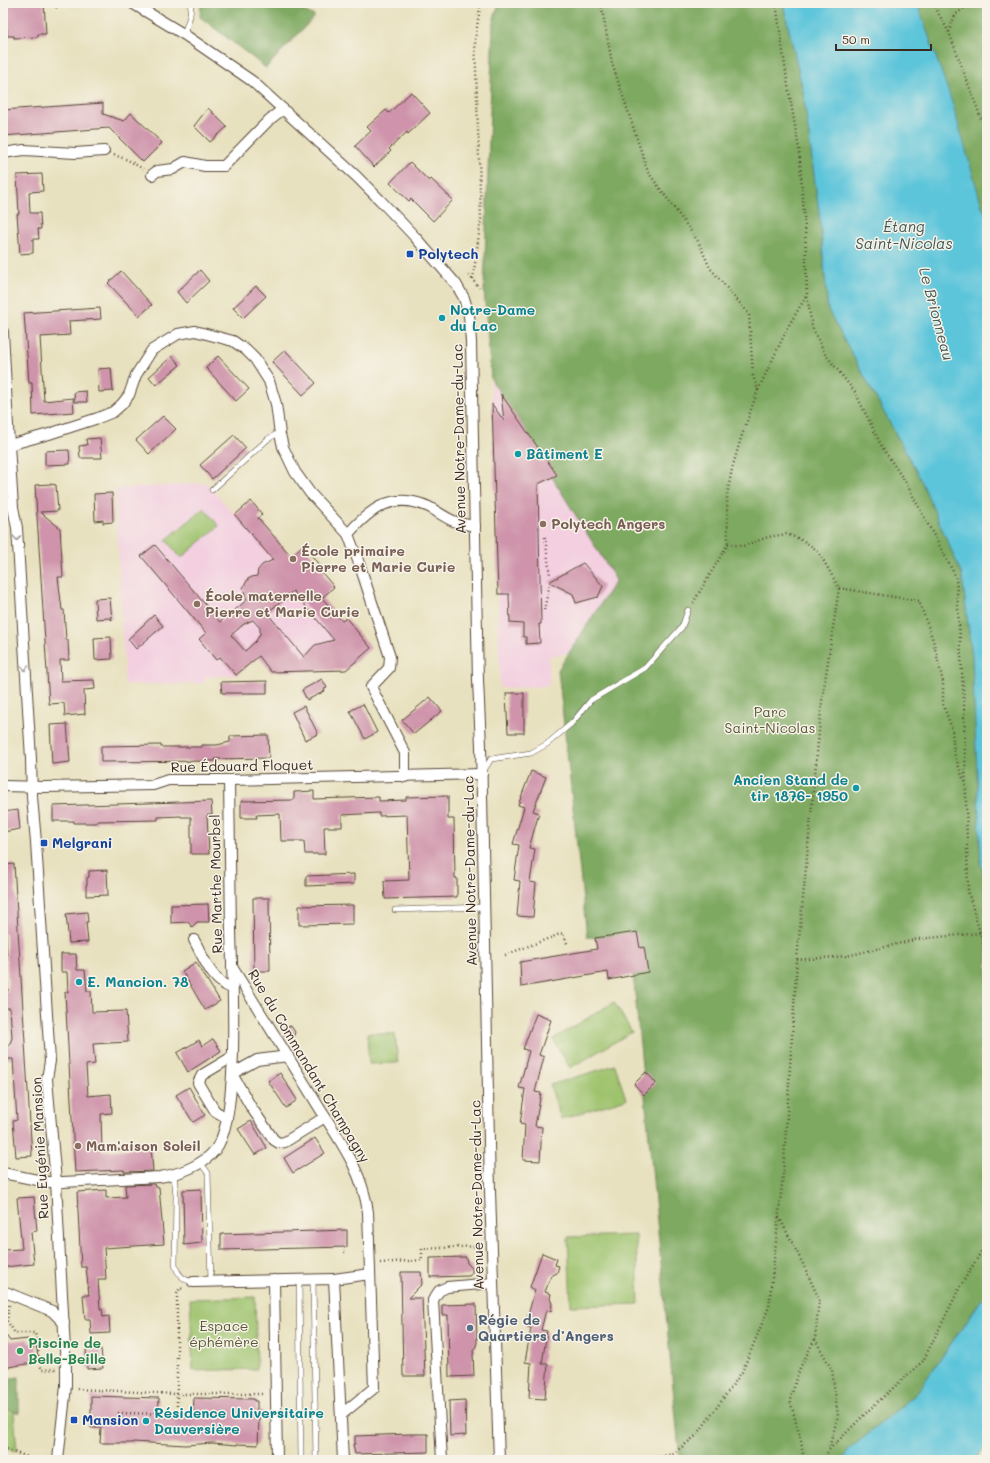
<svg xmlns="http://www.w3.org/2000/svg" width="990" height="1463" viewBox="0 0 990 1463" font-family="Mali,sans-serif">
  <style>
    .built { fill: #f3cfe0 }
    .green { fill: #9ec36d; stroke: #6c7646 }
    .forest { fill: #7ea960; stroke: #5c6a3f }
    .water { fill: #5dc5da; stroke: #4c787c }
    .building { fill: #cf94ab; fill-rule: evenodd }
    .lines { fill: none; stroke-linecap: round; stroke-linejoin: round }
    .lane-casing { stroke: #554536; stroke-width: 6 }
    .street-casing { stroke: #554536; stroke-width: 12 }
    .path { stroke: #554536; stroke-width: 2.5; stroke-dasharray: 1 3; stroke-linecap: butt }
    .lane { stroke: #fff; stroke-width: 5 }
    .street { stroke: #fff; stroke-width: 10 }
    .oneway { stroke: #a79f9a }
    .transit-dot { fill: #1a4fb4; stroke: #f7f3e8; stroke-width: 1.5 }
    .culture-dot { fill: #0f9aa8; stroke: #f7f3e8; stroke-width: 1.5 }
    .education-dot { fill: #8d6e63; stroke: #f7f3e8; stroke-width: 1.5 }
    .service-dot { fill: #5c6f8a; stroke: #f7f3e8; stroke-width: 1.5 }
    .leisure-dot { fill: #2e9e5b; stroke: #f7f3e8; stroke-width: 1.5 }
    .labels { text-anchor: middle; stroke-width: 3; stroke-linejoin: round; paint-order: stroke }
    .transit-label { font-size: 14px; font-weight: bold; fill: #164399; stroke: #f7f3e8; text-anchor: start }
    .culture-label { font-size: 14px; font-weight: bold; fill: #0d838f; stroke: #f7f3e8; text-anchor: start }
    .street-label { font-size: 14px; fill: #3b2a1e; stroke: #f7f3e8 }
    .education-label { font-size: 14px; font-weight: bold; fill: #785e54; stroke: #f7f3e8; text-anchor: start }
    .park-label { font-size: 14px; fill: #595836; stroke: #f7f3e8 }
    .service-label { font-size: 14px; font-weight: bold; fill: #4e5e75; stroke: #f7f3e8; text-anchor: start }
    .leisure-label { font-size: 14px; font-weight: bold; fill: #27864d; stroke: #f7f3e8; text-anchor: start }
    .water-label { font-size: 15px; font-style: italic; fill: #455856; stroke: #f7f3e8 }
  </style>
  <rect width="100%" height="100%" fill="#f7f3e8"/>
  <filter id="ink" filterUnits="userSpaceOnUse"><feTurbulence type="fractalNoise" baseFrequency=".025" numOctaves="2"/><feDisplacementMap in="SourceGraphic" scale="8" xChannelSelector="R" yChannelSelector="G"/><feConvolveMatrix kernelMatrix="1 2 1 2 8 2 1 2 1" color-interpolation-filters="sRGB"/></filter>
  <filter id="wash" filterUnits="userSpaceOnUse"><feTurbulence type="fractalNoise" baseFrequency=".012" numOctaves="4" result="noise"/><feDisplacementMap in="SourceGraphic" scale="16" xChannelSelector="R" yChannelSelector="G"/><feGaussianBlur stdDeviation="0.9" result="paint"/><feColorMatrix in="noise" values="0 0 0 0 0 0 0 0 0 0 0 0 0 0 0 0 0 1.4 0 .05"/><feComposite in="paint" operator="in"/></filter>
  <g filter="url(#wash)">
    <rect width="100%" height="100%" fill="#e8e1bf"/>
    <g class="built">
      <path d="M491,379L638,597L568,653L549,656V686L500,688L497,565Z"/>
      <path d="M206,483L235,515L251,501L262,514L259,518L290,556L303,545L325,572L323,574L334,587L322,598L342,621L346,618L371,648L345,670L271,672L259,657L236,675L205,677V683L125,685L115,489Z"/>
    </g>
    <g class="green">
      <path d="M204,508L219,526L181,558L166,540Z"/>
      <path d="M614,1002L632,1032L570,1068L553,1039Z"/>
      <path d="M367,1033L395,1034L398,1063L369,1064Z"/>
      <path d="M615,1065L626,1099L561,1119L550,1085Z"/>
      <path d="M636,1235L639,1304L571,1306L568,1237Z"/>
      <path d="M255,1297L257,1369L193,1371L190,1299Z"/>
      <path d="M12,1384L17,1451L3,1448V1385Z"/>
    </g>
    <g class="forest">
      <path d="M201,3H286L315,16L266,68L200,17Z"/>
      <path d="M499,3H783L803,91L820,220L828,310L920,478L962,575L972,657L981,865L987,893V1292L916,1394L850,1449L842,1460H680L630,941L587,937L558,670L616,580L491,379L484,289L493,22Z"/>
      <path d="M917,3H987V218L982,206Z"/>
      <path d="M19,1377V1413L3,1407V1379Z"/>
    </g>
    <g class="water">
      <path d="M783,3H917L952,102L982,206L987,218V893L981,865L972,657L962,575L920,478L828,310L820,220L803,91Z"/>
      <path d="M987,1292V1445L975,1460H842L850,1449L916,1394Z"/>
    </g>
    <g id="blocks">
      <g class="building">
        <path d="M6,3H44L46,34H38V37L14,38V36H7V29H3V13H6Z"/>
        <path d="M411,92L430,113L408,134L407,132L389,149L391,151L374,167L355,146L371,131L367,127L386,110L389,113Z"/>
        <path d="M103,103V114L124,121L131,113L162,143L143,162L109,128L3,136V110Z"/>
        <path d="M208,108L227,127L210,142L194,126Z"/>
        <path d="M410,162L429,181L431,179L453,200L433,221L411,199L409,201L390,183Z"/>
        <path d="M42,174L43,191L29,192L30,213H40L41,229H38L39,239H33V253L20,254L17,214H19L17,175Z"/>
        <path d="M200,270L209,281L186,303L177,292Z"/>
        <path d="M121,271L152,305L139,316L108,283Z"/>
        <path d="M256,286L266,296L243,318L233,308Z"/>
        <path d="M100,308L101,319L69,321L70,335L40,337L44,401L73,398L74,412L33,415L32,383H29L24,313Z"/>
        <path d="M285,350L316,383L303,395L272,362Z"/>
        <path d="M172,356L180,365L156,385L149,377Z"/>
        <path d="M218,356L249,389L236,401L206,368Z"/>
        <path d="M111,368L113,391L99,392L98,369Z"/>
        <path d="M86,391L87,402H75L74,392Z"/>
        <path d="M501,394L557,475L538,484L541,624H539L540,643L526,644V637H523V624L510,623L509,594H498L492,404L504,421Z"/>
        <path d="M163,416L176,429L149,454L136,440Z"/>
        <path d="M234,435L246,448L212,479L200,465Z"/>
        <path d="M100,438L102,458H80L79,446L87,445L86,439Z"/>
        <path d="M69,450L70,464L45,465V451Z"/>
        <path d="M50,484L56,485L58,511L40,512L60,528L63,577H58L62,610H64L66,640H68L69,660H60L61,681L94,680L95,689L84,690L85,714L65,716L64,703L49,704L35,485Z"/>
        <path d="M112,493L113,522L103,523V520L95,521L94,494Z"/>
        <path d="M251,501L262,514L258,518L291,556L303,545L325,572L323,574L334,587L322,598L342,621L346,618L371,648L346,670L271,672L259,656L236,675L220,657L216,660L199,639L206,633L141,556L155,545L220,622L247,600L243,588L248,579L252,577L257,576L258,570L262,565L273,560L235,515ZM293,591L334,640L315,645L304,657L267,613ZM253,620L260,628V634L256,641L245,651L231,635L244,624Z"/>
        <path d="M583,563L603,586L598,597L576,603L573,594L549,582Z"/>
        <path d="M110,598L112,620L109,618L96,619L95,599Z"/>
        <path d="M154,615L163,626L136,649L128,639Z"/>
        <path d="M111,637L112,659L95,660L94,638Z"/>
        <path d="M322,679L327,688L324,689L325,691L307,700L302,690Z"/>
        <path d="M267,681V693H222L221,682Z"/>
        <path d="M506,693H524V733H508Z"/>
        <path d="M430,697L442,711L414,734L402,720Z"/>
        <path d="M363,704L377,732L365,739L350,711Z"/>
        <path d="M304,706L318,734L305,740L292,712Z"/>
        <path d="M67,724L70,762L52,764L50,725Z"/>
        <path d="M268,735L269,758L215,759L216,761L101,762V746L161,745V747H202V745H217L230,742V736Z"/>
        <path d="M531,771L546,777L533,811L539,813L529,848L535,849L530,882L536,883L533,917L517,916L520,881L514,880L519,845L513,844L524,807L518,805Z"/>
        <path d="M314,791V799L379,797V801L406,800V797L448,796V819H454L455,878H457V897L385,899L384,881L409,880L407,815L379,816V813L342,815V827H324L325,854H305L304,841H281L280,814L256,815L257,818H241V801L294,800V792Z"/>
        <path d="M211,801L212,815H207L209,854H191V817H181V816L158,817V820L97,821V823H74V821H53V806Z"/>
        <path d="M18,810L20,829L3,832V812Z"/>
        <path d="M14,864L32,1156L16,1157L13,1121L17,1120L13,1059H5L4,1046H9L12,1038L10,1008H3V991H8L6,934H3V865Z"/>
        <path d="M107,870L108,895L86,896V885H87V878L89,877V871Z"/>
        <path d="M354,874V884L306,886V876Z"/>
        <path d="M253,898H269L270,971H254Z"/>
        <path d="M208,904L209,922H197L192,927L188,922L171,923V905Z"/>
        <path d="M353,905V924L299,925V906Z"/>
        <path d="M87,912L88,922H86L88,942L69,943L66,914Z"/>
        <path d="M637,932L640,948L644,947L648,972L609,980L608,972L521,987L520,962L597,949L595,938Z"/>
        <path d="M61,954H76L77,970H85L87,991H91L92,1012L126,1011L128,1042L93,1044L95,1064L86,1065L88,1096L111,1094L112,1113L101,1114L102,1151L151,1147L153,1171L124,1172V1170L75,1172L65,992H68L67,972H61Z"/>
        <path d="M196,962L220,1001L205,1010L182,971Z"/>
        <path d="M536,1014L551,1020L539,1055L544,1057L535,1092L541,1093L535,1126L542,1127L540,1161L523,1160L525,1125L520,1124L525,1089L519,1088L529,1051L523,1049Z"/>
        <path d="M291,1026L295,1032L293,1038L285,1036L284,1030L286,1027Z"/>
        <path d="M213,1039L221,1051L188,1072L177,1053L199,1040L202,1046Z"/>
        <path d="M646,1072L656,1083L644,1095L634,1084Z"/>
        <path d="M280,1073L297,1100L286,1108L268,1081Z"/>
        <path d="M189,1087L205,1115L193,1122L176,1095Z"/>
        <path d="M251,1121L267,1148L255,1155L238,1129Z"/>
        <path d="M315,1138L325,1153L293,1173L284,1158Z"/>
        <path d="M154,1184L155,1187H159L164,1244L104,1248L106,1279H98L100,1309H102L103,1317L109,1316L110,1333L91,1334L90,1319H85L83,1295H89L86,1267H81L77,1192L106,1190V1198L126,1197L125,1185Z"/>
        <path d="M201,1189L202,1243L184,1245L183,1190Z"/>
        <path d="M34,1197L37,1231L31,1232L34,1264L3,1267V1250L22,1249L17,1198Z"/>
        <path d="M347,1230V1247L221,1250V1234Z"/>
        <path d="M542,1253L557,1259L555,1265L559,1266L557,1273L551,1276L545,1292L551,1294L550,1298L552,1304L551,1311L546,1310L541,1330L547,1331L542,1364H548L545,1399L529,1398L531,1363L525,1362L531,1328L525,1326L535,1290L530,1287Z"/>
        <path d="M466,1257L467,1263L472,1268V1273L469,1276L430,1277V1258Z"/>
        <path d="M401,1272H421L422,1284L408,1298H422L425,1376H403Z"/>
        <path d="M476,1304L477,1343L473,1354L474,1376L449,1377L448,1315H442V1305Z"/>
        <path d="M3,1331L10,1341L28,1339L29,1343L36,1342L38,1358L31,1359L32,1363L3,1368Z"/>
        <path d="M101,1349L103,1368L87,1369L86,1350Z"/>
        <path d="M91,1396L159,1398L158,1417H173L193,1416L194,1398L254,1399V1401H257V1410L263,1412L259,1419L258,1445L237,1444V1445L212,1443L185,1445L133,1442V1443H100L101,1428H91Z"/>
        <path d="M465,1400L466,1435L450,1436L449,1401Z"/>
        <path d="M410,1434H428V1452L355,1454L353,1444H355V1436Z"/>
      </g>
    </g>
  </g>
  <g filter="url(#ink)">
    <use href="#blocks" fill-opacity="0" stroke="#554536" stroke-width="1"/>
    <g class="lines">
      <g class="lane-casing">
        <g id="lane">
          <path d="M184,34L190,16L191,3"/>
          <path d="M212,490L268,439L275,435L280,434"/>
          <path d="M483,772L491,759L531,753L547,744L572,723L591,700L645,668L682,627L688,610"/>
          <path d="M395,910L485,907"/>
          <path d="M200,1162L208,1173L211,1282"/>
          <path d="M174,1175L176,1196L175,1265C178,1275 183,1280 193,1282"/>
          <path d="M299,1280L301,1460"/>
          <path d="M313,1280L316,1460"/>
        </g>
      </g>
      <g class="street-casing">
        <g id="street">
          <path d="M132,3L185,35L252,81L356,176L381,201L415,237L456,284L464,298L469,315L471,342L478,680L481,746L490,1191L499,1460"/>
          <path d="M3,153L24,150L75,153L104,151"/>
          <path d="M152,175L157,171L173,169L185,162L205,166H224L269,120L283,109"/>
          <path d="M3,332L9,445L13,507L17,528L31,759L32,797L36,842L50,1061L47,1079L56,1182L66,1369V1386L58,1460"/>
          <path d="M9,445L49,434L98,418L113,412L122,404L129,395L136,375L152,350L178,334L195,331L233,341L246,350L255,359L269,381L276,404L280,434L283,447L295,472L310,493L348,534L360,566L390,657L389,668L371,687L405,753V777"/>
          <path d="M348,534C371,508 393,491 429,507C438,512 447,519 456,522C462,524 469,525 475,526"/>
          <path d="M3,786L44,787L153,785L168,780H229L482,774"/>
          <path d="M194,940C203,956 212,983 232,988"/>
          <path d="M232,967C260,1012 289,1058 317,1104C339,1140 362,1169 368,1212L374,1388L342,1414"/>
          <path d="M288,1056L257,1060L232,1074L251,1107L274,1140L279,1143L285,1142L325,1117"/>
          <path d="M227,1118L215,1111L198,1083L202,1075L232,1057"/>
          <path d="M3,1173L47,1182H63L160,1177C179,1174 202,1166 215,1150C241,1119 232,975 231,931C230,881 230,831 229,780"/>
          <path d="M334,1279L370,1274"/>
          <path d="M274,1280L277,1460"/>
          <path d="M193,1282L334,1279L343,1460"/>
          <path d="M3,1291L52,1311L64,1323"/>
          <path d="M442,1460L433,1300L439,1291L447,1287L493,1283"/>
        </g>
      </g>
      <g class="path">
        <path d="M601,3L612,63L648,172L698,241L710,268L749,314L753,376L758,390L740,441L732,469L727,495L728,544"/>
        <path d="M776,3L787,80L799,149L805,227L807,295L812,327L825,354L855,392L882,447L906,483L956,577L964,704L968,891L987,957"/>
        <path d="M934,3L937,11L949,32L985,129L987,165"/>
        <path d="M56,8L58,3"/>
        <path d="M949,32L955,15L970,3"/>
        <path d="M114,155L128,160L143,169"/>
        <path d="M469,275L479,288"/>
        <path d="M473,279L481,219L475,40L480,7L487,3"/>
        <path d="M758,390L789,325L807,295"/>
        <path d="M545,537L550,575"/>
        <path d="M839,588L919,601L933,640L943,682V704L952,729L954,753L964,781"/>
        <path d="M544,610L550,583"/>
        <path d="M505,955L563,933L568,946"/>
        <path d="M797,960L847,956L918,939L980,933"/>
        <path d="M779,1217L803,1264L819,1299L815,1339L800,1368L790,1400L801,1441L804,1460"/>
        <path d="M344,1252L347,1251"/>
        <path d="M380,1263L422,1260V1249L477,1246"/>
        <path d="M9,1305L7,1321L15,1333H35L38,1345L55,1343"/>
        <path d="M815,1339L832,1370L838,1416L829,1448"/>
        <path d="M38,1347L39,1362L42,1370L56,1369"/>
        <path d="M29,1348L38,1347V1346"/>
        <path d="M77,1389L176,1394H265"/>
        <path d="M118,1413L226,1415"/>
        <path d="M177,1414V1294L180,1288L183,1289"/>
        <path d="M3,1448L28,1457L31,1460"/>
        <path d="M641,1460L673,1454L697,1435L742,1372L769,1307L783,1175L797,960L822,701L839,588L821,556L814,548L804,541L787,534L768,537L743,546L728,544L693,603"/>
        <path d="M823,1460L829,1450L871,1408L923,1361L960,1287L987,1242"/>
      </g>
      <use href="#lane" class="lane"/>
      <use href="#street" class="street"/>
    </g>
    <defs><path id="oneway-chevron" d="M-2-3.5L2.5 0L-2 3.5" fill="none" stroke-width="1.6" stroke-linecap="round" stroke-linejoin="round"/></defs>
    <g class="oneway">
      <use href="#oneway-chevron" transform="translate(17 538) rotate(87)"/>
      <use href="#oneway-chevron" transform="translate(25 668) rotate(87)"/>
    </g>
  </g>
  <g class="transit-dot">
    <rect x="406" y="250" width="8" height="8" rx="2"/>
    <rect x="40" y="839" width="8" height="8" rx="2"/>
    <rect x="70" y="1416" width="8" height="8" rx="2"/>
  </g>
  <g class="culture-dot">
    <circle cx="442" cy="318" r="4"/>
    <circle cx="518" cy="454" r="4"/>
    <circle cx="856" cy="788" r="4"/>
    <circle cx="79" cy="982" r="4"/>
    <circle cx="146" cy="1421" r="4"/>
  </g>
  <g class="education-dot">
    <circle cx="543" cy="524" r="4"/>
    <circle cx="293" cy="559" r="4"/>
    <circle cx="197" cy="604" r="4"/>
    <circle cx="78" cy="1146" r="4"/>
  </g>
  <circle class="service-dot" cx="470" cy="1328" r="4"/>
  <circle class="leisure-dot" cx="20" cy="1351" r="4"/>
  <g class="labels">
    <g class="transit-label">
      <text x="418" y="259">Polytech</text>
      <text x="52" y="848">Melgrani</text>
      <text x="82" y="1425">Mansion</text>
    </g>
    <g class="culture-label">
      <text x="450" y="315">Notre-Dame<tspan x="450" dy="16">du Lac</tspan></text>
      <text x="526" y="459">Bâtiment E</text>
      <text x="848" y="785" text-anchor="end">Ancien Stand de<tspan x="848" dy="16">tir 1876- 1950</tspan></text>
      <text x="87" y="987">E. Mancion. 78</text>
      <text x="154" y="1418">Résidence Universitaire<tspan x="154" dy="16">Dauversière</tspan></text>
    </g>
    <g class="street-label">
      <text transform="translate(459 439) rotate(-91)" y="5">Avenue Notre-Dame-du-Lac</text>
      <text transform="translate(242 766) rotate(-1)" y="5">Rue Édouard Floquet</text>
      <text transform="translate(470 871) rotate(-91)" y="5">Avenue Notre-Dame-du-Lac</text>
      <text transform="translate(216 884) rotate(-91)" y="5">Rue Marthe Mourbel</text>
      <text transform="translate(309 1066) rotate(59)" y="5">Rue du Commandant Champagny</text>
      <text transform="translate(40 1148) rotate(-93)" y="5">Rue Eugénie Mansion</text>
      <text transform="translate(477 1195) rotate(-91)" y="5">Avenue Notre-Dame-du-Lac</text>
    </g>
    <g class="education-label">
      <text x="551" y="529">Polytech Angers</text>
      <text x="301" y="556">École primaire<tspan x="301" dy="16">Pierre et Marie Curie</tspan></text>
      <text x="205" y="601">École maternelle<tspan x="205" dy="16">Pierre et Marie Curie</tspan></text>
      <text x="86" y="1151">Mam'aison Soleil</text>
    </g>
    <g class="park-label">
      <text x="770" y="717">Parc<tspan x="770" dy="16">Saint-Nicolas</tspan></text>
      <text x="224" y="1331">Espace<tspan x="224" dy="16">éphémère</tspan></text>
    </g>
    <g class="service-label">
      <text x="478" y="1325">Régie de<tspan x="478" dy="16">Quartiers d’Angers</tspan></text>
    </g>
    <g class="leisure-label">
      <text x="28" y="1348">Piscine de<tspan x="28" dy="16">Belle-Beille</tspan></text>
    </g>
    <g class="water-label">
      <text x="904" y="232">Étang<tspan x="904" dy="17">Saint-Nicolas</tspan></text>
      <text transform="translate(936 314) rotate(75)" y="5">Le Brionneau</text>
    </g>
  </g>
  <rect width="990" height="1463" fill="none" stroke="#f7f3e8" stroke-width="16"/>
  <path d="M836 44v6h95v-6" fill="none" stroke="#3b2a1e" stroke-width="2"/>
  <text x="842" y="44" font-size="12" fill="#3b2a1e" stroke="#f7f3e8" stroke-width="3" paint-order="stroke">50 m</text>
</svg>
